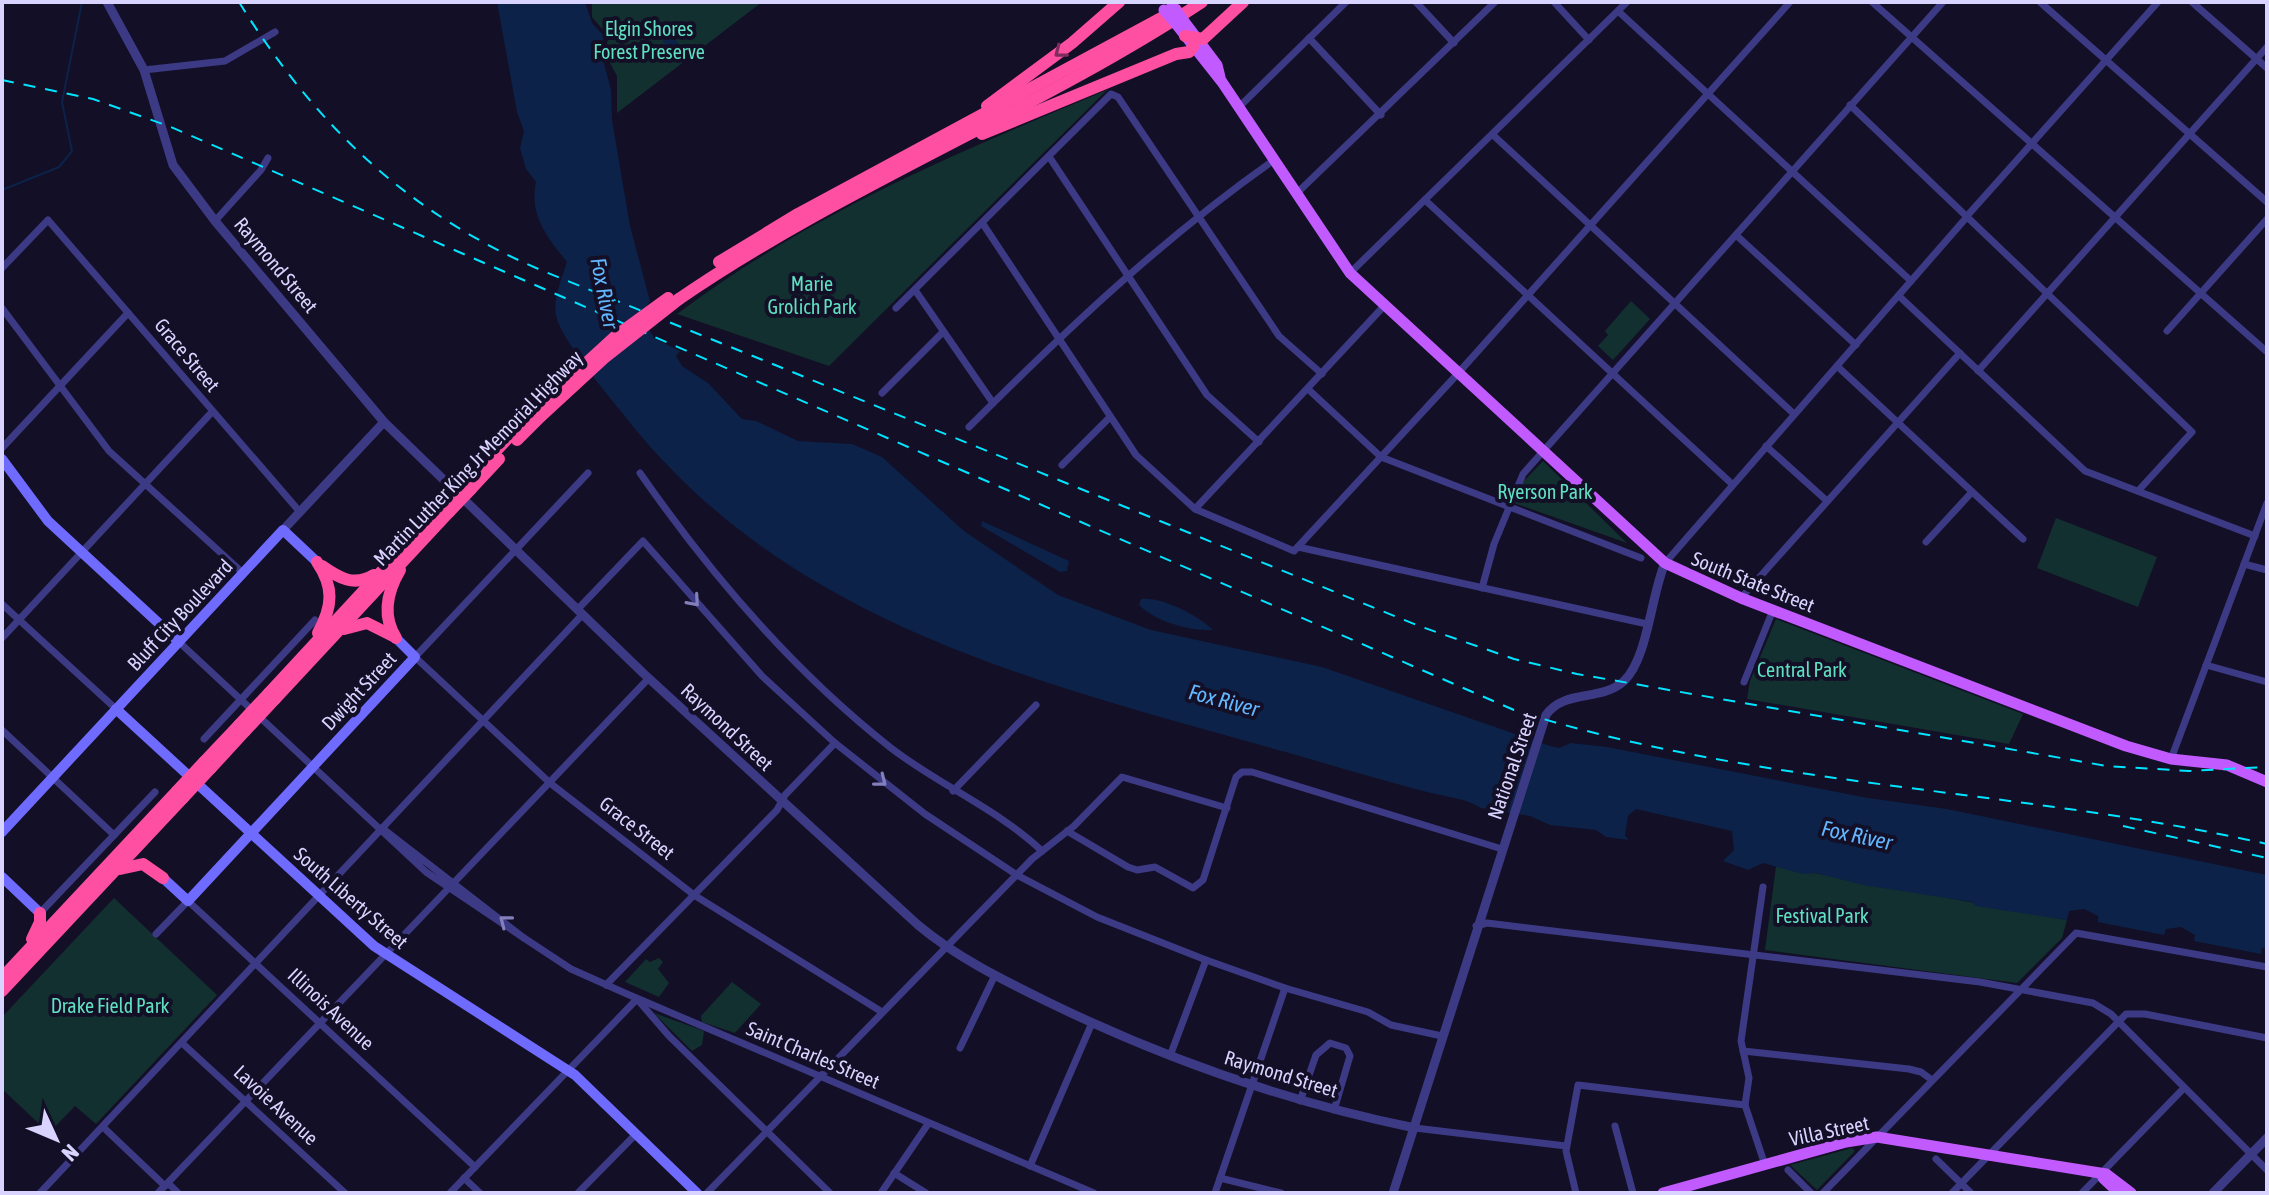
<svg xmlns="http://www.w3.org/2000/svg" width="2269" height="1195" viewBox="0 0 2269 1195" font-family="'Asap Condensed',sans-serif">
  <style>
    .green { fill: #12302f }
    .water { fill: #0c2248 }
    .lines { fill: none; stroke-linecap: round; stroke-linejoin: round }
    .stream { stroke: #0c2248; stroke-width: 2 }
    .minor { stroke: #3d3a85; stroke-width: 7 }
    .tertiary { stroke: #3d3a85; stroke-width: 9 }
    .secondary { stroke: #6f6bff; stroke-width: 10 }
    .primary { stroke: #c25bff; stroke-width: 11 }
    .motorway { stroke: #ff4fa3; stroke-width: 12 }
    .rail { stroke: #00e5ff; stroke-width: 2; stroke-dasharray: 12 10; stroke-linecap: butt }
    .primary-bridge { stroke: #c25bff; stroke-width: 11 }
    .motorway-bridge { stroke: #ff4fa3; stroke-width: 12 }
    .oneway { stroke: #7d2c5e }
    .oneway2 { stroke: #837fbc }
    .labels { text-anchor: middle; stroke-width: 8; stroke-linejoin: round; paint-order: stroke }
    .park-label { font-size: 20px; fill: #5fe0c0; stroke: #130f26 }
    .street-label { font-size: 20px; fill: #d9d4ff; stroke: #130f26 }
    .water-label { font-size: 22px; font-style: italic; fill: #62b6ff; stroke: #130f26 }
  </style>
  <rect width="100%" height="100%" fill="#130f26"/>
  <g class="green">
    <path d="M592,2H762L617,113V76L604,52L609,37L592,17Z"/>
    <path d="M1107,90L829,366L677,314C813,212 952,155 1107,90Z"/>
    <path d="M1631,301L1650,319L1613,360L1598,346L1608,335L1605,331Z"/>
    <path d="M1543,461L1627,543L1514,503L1524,481Z"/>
    <path d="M2056,518L2157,557L2138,607L2037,568Z"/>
    <path d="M1776,619L2023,714L2009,744L1747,699L1750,681Z"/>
    <path d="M1776,866L2067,920L2062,938L2017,983L1765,950Z"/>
    <path d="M114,898L217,995L96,1124L75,1106L49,1133L2,1089V1017Z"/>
    <path d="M659,958L663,962L658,969L669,983L659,997L625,982L646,959L650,962Z"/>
    <path d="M732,982L761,1004L735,1033L702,1022L701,1016Z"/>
    <path d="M654,1013L704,1031L702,1045L692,1051Z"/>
    <path d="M1852,1148L1855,1151L1817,1190L1790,1165Z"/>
  </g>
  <g class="water">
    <path d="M497,2H585L592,23L604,36L601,52L611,90L612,120L630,226L650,301L641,315L654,338L680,351L676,356L682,366L708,383L742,419L756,421L798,441L852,444L882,457L964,531L1058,595L1151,630L1322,667L1550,746L1559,748L1571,743L1607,747L1868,798L1947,809L2267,875V949L2262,948L2261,954L2194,941L2195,935L2181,927L2166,929L2164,935L2098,922V916L2084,909L2069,911L2067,920L1975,906L1972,902L1863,885L1816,873L1803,874L1763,863L1748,870L1723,861L1734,850L1732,831L1636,809L1628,816L1625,836L1629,840L1606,837L1596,830L1550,825L1530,816L1481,808C1466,798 1441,796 1423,791C1378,779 1334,766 1289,753C1042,683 785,626 620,410C605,392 559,336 556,315C553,298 562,278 567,262C547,237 529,215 536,182L526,169L520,148L524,131L517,112Z"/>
    <path d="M660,28H666L679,44L692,52L690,57L667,56Z"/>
    <path d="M982,521L1069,561L1067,571L1060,572L981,526Z"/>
    <path d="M1141,599C1162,596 1199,616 1213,630C1189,631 1156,622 1139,605Z"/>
  </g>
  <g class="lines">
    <path class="stream" d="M2,190L59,167L72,151L62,102L82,2"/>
    <g class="minor">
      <path d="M1416,2L1454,43"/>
      <path d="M1554,2L1589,40"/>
      <path d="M1872,2L2267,352"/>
      <path d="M2040,2L2267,202"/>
      <path d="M2192,2L2267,68"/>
      <path d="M1618,11L1911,281"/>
      <path d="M1309,38L1381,115"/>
      <path d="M144,70L225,61L275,32"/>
      <path d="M1850,105L2192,432L2138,491"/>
      <path d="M1239,107L1346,2"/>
      <path d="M1493,135L1794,414"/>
      <path d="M1050,158L1207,395L1259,442"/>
      <path d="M1296,194L1495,2"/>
      <path d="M1425,200L1732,484"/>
      <path d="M1967,216L2158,2"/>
      <path d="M215,221L261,170L268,158"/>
      <path d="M983,224L1136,455L1195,509L1294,551L1452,380L1790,2"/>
      <path d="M1736,235L1856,345"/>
      <path d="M2,268L48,220L300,512"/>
      <path d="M1350,273L1627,2"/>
      <path d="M915,290L993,403"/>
      <path d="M1899,296L2085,471L2255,536"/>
      <path d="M2,308L109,451L243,573"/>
      <path d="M896,308L1111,94L1118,97L1279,336L1322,374"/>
      <path d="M2167,331L2267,219"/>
      <path d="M1837,366L2023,539"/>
      <path d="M1978,371L2267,47"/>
      <path d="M1308,389L1381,457L1641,558"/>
      <path d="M882,393L943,332"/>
      <path d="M969,427C1064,332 1163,238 1274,160"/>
      <path d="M1766,446L1827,501"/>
      <path d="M2,448L128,313"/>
      <path d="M1062,465L1110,417"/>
      <path d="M588,473L415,657L550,783L694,895L882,1012"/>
      <path d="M640,473C711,575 793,671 891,748C939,785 999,810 1042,851"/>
      <path d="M1195,509L1384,306"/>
      <path d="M1926,542L1972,492"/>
      <path d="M1298,547L1647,624"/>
      <path d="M1665,563L1966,218"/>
      <path d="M2244,564L2267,570"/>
      <path d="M1482,588L1494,544L1523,474L1943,2"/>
      <path d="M1741,598L1960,353"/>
      <path d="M2,604L116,709"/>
      <path d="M577,610L643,541L762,676L835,743L925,814L1017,875L1097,917L1206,960L1285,988L1368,1012L1391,1025L1442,1036"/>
      <path d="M2,638L212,412"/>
      <path d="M179,642L426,872L524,938L382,828"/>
      <path d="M2206,665L2267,682"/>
      <path d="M1744,682L1773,610"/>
      <path d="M2,730L114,835"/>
      <path d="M204,739L315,620"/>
      <path d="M2171,759L2267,503"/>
      <path d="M953,791L1036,705"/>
      <path d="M1067,831L1128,867L1137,870L1155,867L1193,888L1203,880L1236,777L1242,772H1252L1502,849"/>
      <path d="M1763,887L1741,1041L1749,1078L1745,1105L1765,1165"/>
      <path d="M40,913L155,792"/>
      <path d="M1476,926L1487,923L1980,982L2093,1003L2111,1014L2267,1170"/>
      <path d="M156,934L188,901L475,1167"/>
      <path d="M524,938L571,969L627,994L1094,1193"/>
      <path d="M606,985L777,810L785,795L835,743"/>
      <path d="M182,1043L345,1193"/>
      <path d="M960,1048L995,975"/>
      <path d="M1743,1051L1909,1069L1921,1072L1932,1080"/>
      <path d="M1170,1056L1206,960"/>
      <path d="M1300,1101L1316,1055L1330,1043L1346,1048L1350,1056L1334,1110"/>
      <path d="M1615,1126L1633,1193"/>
      <path d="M103,1127L165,1186"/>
      <path d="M1415,1128L1566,1146"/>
      <path d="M1936,1159L1971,1193"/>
      <path d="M1030,1166L1092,1023"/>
      <path d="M1788,1170L1811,1193"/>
      <path d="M894,1173L926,1193"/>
      <path d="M464,1178L480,1193"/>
      <path d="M1220,1178L1281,1193"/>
      <path d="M168,1183L178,1193"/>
      <path d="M40,1193L582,615"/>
      <path d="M158,1193L649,678"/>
      <path d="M450,1193L637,999L669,1036L830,1193"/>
      <path d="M578,1193L636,1134"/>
      <path d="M707,1193L1032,859L1074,826L1122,777L1227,808"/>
      <path d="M881,1193L928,1124"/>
      <path d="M1215,1193L1285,988"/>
      <path d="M1576,1193L1566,1151L1578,1085L1745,1105"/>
      <path d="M1823,1193L2076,933L2267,967"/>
      <path d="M1952,1193L2126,1014H2145L2267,1038"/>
      <path d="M2082,1193L2184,1088"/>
    </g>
    <g class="tertiary">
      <path d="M107,2L144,70L173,165L215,221L384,422L643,673L918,925C956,957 1003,980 1048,1002C1165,1059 1287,1102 1415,1128"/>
      <path d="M283,530L384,422"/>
      <path d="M1393,1193L1546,715C1564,689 1601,702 1624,681C1648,658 1651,595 1665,563"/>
      <path d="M2213,1193L2267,1138"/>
    </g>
    <g class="secondary">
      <path d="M2,459L48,521L179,642"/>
      <path d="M116,709L374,946L575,1075L697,1193"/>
      <path d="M2,832L283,530L317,562"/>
      <path d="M2,877L40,913"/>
      <path d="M163,878L188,901L415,657L396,638"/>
    </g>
    <g class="primary">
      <path d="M1183,20L1217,65L1220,77"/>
      <path d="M1177,25L1222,82L1350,273L1665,563L1741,598L2126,746L2171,759L2227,765L2267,782"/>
      <path d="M2103,1178L2119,1193"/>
      <path d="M1663,1193L1846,1142L1877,1137L2106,1174L2131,1193"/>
    </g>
    <g class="motorway">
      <path d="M1185,36L1203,39L1243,2"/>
      <path d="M987,106L1072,43L1119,2"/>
      <path d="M982,134L1176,54L1189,52L1193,47"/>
      <path d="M719,262L798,214L1176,10"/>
      <path d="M679,299C845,185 1035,112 1202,2"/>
      <path d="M517,440L541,416"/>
      <path d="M464,484L535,410"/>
      <path d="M471,489L499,459"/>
      <path d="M317,562C334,587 333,606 318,633"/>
      <path d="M322,566C339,578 354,587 374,575"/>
      <path d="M344,629L367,623L393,636"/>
      <path d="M396,638C382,616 387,592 400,570"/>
      <path d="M269,693L444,504"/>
      <path d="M275,699L449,512"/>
      <path d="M204,762L239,725"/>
      <path d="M211,768L245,731"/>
      <path d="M120,869L143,864L163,878"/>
      <path d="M32,939L40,922V913"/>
      <path d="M2,978L177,791"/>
      <path d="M2,991L183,798"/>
    </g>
    <g class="rail">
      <path d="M239,2C316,126 408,214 543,271L1419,626L1514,659L1577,674L2107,766L2189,771L2267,767"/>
      <path d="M2,80L93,99L171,127L1514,710C1758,788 2018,788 2267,844"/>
      <path d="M2123,826L2267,858"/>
    </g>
    <g class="primary-bridge">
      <path d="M1172,5L1183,20"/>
      <path d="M1164,10L1177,25"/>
    </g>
    <g class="motorway-bridge">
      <path d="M535,410L617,335L668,298"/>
      <path d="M541,416L604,358L679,299"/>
      <path d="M444,504L464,484"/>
      <path d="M449,512L471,489"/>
      <path d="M239,725L269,693"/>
      <path d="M245,731L275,699"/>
      <path d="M177,791L204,762"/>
      <path d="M183,798L211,768"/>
    </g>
  </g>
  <defs><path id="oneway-chevron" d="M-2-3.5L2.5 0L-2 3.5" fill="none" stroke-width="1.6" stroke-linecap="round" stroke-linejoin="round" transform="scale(2)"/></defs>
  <use class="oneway" href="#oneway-chevron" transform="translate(1060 52) rotate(142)"/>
  <g class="oneway2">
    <use href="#oneway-chevron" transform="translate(694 601) rotate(49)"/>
    <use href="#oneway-chevron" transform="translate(881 781) rotate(38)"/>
    <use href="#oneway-chevron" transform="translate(505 921) rotate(-142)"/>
  </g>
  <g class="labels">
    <g class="park-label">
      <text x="649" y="36">Elgin Shores<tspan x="649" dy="23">Forest Preserve</tspan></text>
      <text x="812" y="291">Marie<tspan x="812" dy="23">Grolich Park</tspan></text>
      <text x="1545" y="499">Ryerson Park</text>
      <text x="1802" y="677">Central Park</text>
      <text x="1822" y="923">Festival Park</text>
      <text x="110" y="1013">Drake Field Park</text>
    </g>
    <g class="street-label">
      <text transform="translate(276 265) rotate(50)" y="7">Raymond Street</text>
      <text transform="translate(187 355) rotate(50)" y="7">Grace Street</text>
      <text transform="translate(478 458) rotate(-46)" y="7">Martin Luther King Jr Memorial Highway</text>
      <text transform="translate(1753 582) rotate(22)" y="7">South State Street</text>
      <text transform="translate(180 615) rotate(-47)" y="7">Bluff City Boulevard</text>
      <text transform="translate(359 691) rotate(-47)" y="7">Dwight Street</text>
      <text transform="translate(727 727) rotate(43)" y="7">Raymond Street</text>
      <text transform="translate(1512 766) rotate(-71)" y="7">National Street</text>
      <text transform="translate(637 828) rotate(38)" y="7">Grace Street</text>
      <text transform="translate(351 898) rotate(41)" y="7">South Liberty Street</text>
      <text transform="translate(331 1009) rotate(43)" y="7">Illinois Avenue</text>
      <text transform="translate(813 1055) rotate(23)" y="7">Saint Charles Street</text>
      <text transform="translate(1281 1074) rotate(17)" y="7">Raymond Street</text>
      <text transform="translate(276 1105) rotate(43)" y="7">Lavoie Avenue</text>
      <text transform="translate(1829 1131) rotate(-12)" y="7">Villa Street</text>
    </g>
    <g class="water-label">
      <text transform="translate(605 293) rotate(79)" y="8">Fox River</text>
      <text transform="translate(1224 700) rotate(15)" y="8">Fox River</text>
      <text transform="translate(1857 835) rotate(12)" y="8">Fox River</text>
    </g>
  </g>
  <rect width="2269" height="1195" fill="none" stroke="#d9d4ff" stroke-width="8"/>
  <g transform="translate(56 1139) rotate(134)" stroke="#130f26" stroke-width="6" paint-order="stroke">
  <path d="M0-6L14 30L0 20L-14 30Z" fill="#d9d4ff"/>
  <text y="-12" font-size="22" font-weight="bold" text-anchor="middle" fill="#d9d4ff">N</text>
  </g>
</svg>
